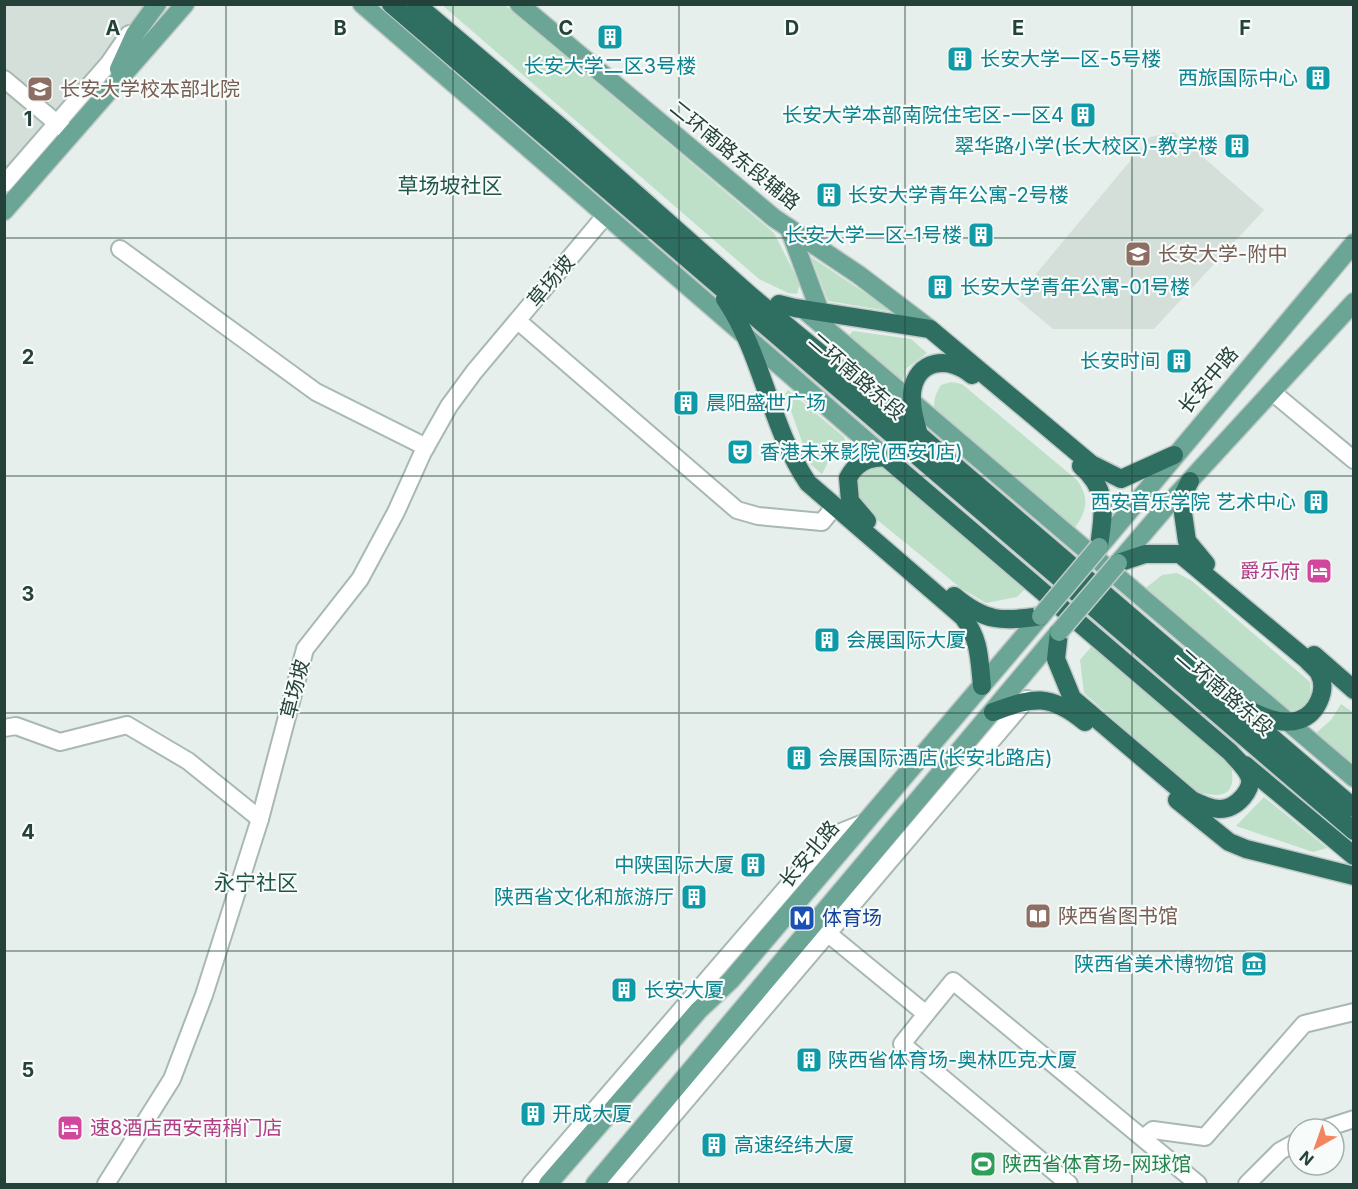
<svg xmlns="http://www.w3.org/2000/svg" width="1358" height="1189" viewBox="0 0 1358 1189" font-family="Inter,'Noto Sans SC',sans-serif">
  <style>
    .built { fill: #d4dfda }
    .green { fill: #bfe0c8 }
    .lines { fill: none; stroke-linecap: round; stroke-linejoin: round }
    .minor-casing { stroke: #a8b8b2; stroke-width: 20 }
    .major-casing { stroke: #c2cac8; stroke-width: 21 }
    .highway-casing { stroke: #c2cac8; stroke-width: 21 }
    .minor { stroke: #fff; stroke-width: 16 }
    .major { stroke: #6aa596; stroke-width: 18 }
    .highway { stroke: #2f6f62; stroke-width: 18 }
    .major-bridge-casing { stroke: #c2cac8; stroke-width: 21; stroke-linecap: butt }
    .major-bridge { stroke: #6aa596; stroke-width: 18 }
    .grid { fill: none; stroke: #24423a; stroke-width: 1.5; stroke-opacity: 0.55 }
    .labels { text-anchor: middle; stroke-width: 4.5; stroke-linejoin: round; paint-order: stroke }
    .culture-label { font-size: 20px; fill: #0d838f; stroke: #f7fbf9; text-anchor: start }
    .education-label { font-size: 20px; fill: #785e54; stroke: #f7fbf9; text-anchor: start }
    .street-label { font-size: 20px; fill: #24423a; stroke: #f7fbf9 }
    .hotel-label { font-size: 20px; fill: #b23c85; stroke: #f7fbf9; text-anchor: end }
    .transit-label { font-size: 20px; fill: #164399; stroke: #f7fbf9; text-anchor: start }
    .leisure-label { font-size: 20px; fill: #27864d; stroke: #f7fbf9; text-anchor: start }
    .neighbourhood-label { font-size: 21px; fill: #1f5548; stroke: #f7fbf9 }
    .grid-label { font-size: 20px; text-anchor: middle; font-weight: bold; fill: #24423a; stroke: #f7fbf9; stroke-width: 4.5; stroke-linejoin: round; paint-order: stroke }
  </style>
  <rect width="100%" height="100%" fill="#e6efeb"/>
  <g class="built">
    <path d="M5,5H148L5,173Z"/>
    <path d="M1174,132L1264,210L1154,329H1053L1016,298L1150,137Z"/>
  </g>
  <g class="green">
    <path d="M442,5H505L774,233L800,284L797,294L788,293L759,279Z"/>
    <path d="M811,257L894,312L828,301Z"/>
    <path d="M853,331L911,339L927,353L907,368L902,383L847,338Z"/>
    <path d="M951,382L962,384L1077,480C1091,499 1086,514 1072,531L938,419C932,406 933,398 941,385Z"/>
    <path d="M788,390L844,437L846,443L830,458L822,474L810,464L785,394Z"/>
    <path d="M880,464L1026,588L1017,597L986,603L962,589L859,505L857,477L863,467Z"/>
    <path d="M1177,573L1192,581L1310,682C1313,704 1301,714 1280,710L1142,591L1162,575Z"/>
    <path d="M1092,646L1231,766C1238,799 1218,798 1194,791L1084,693L1080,660Z"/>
    <path d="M1341,704L1354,713L1353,771L1317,740L1316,733L1331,720Z"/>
    <path d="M1264,797L1327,848L1313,852L1236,826Z"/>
  </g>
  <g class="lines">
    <g class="minor-casing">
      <g id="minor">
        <path d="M4,79L65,130"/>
        <path d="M4,184L109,63L129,34"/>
        <path d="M120,249L316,392L426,447"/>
        <path d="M518,321L737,510L758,516L822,522L835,506"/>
        <path d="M1272,392L1354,460"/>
        <path d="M4,728L16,726L60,742L127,725L188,761L260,819"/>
        <path d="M820,927L926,1014L902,1044L1069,1184"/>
        <path d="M926,1014L953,981L1198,1184"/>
        <path d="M1323,1129L1354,1119"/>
        <path d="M1143,1138L1153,1130L1205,1137L1304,1024L1354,1012"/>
        <path d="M106,1184L172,1079L204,995L260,819L305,649L360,579L396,512L423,452L449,406L474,372L605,216"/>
        <path d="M531,1184L831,836L866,822"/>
        <path d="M615,1184L1027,699"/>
        <path d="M1247,1184L1280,1151L1298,1141"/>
      </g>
    </g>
    <g class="major-casing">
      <g id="major">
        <path d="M362,4L884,456"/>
        <path d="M519,4L774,218L859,275L930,329"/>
        <path d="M119,69L135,34L157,4"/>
        <path d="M4,211L185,4"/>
        <path d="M789,228L825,325"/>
        <path d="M803,309L1354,778"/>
        <path d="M1099,547L1354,243"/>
        <path d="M1118,563L1172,500L1354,302"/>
        <path d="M548,1184L699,1010L731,980L1041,616"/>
        <path d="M595,1184L1059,632"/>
      </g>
    </g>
    <g class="highway-casing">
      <g id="highway">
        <path d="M391,4L1354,831"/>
        <path d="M416,4L563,129L751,296L919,435L1354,808"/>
        <path d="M725,299C763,355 770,427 808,483L963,617C980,640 979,657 982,686"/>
        <path d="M779,304L795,308L930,329L1091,464L1121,479L1174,455"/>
        <path d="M919,435C915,421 911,407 912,393C916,358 950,356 972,375"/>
        <path d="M884,456L1230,752C1236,759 1248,769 1250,779C1251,785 1247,792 1243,797C1227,815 1212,810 1192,800L1072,698L1056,659L1059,632"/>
        <path d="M1081,466C1110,491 1103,513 1099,547"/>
        <path d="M1190,481L1181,499L1187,541L1206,564"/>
        <path d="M867,521L850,501L848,478C858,459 875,455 896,459"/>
        <path d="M1118,563L1145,554H1180L1306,659C1310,664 1316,668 1319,673C1328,690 1317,714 1299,720C1281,726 1261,716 1245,708"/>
        <path d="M954,596C985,622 1002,622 1041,616"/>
        <path d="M1314,655L1354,690"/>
        <path d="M993,712C1033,697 1050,693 1085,722"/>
        <path d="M1245,765L1354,856"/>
        <path d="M1177,800L1229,842L1246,849L1354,876"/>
      </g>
    </g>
    <use href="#minor" class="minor"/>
    <use href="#major" class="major"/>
    <use href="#highway" class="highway"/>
    <g class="major-bridge-casing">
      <g id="major-bridge">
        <path d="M1041,616L1099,547"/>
        <path d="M1059,632L1118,563"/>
      </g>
    </g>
    <use href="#major-bridge" class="major-bridge"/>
  </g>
  <path class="grid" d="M226,4V1184M453,4V1184M679,4V1184M905,4V1184M1132,4V1184M4,238H1354M4,476H1354M4,713H1354M4,951H1354"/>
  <defs>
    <g id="building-square" transform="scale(1.35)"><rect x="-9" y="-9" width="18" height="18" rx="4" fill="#0f9aa8" stroke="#f7fbf9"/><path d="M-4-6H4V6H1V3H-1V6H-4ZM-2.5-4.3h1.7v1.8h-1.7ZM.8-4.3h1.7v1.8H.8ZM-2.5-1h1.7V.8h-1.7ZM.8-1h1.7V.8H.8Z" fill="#fff"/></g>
    <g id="university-square" transform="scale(1.35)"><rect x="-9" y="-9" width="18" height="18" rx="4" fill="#8d6e63" stroke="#f7fbf9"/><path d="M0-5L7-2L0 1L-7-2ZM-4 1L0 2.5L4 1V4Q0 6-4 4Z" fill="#fff"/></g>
    <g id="school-square" transform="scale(1.35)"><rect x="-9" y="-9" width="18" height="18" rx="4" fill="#8d6e63" stroke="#f7fbf9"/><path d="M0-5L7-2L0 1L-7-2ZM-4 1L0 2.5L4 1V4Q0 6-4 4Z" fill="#fff"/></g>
    <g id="theatre-square" transform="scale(1.35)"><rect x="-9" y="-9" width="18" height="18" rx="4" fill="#0f9aa8" stroke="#f7fbf9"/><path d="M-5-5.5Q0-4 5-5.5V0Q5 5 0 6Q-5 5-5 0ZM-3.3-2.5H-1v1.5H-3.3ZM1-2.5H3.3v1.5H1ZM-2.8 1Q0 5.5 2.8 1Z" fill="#fff"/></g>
    <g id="hotel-square" transform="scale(1.35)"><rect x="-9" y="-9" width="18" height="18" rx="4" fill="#d1479c" stroke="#f7fbf9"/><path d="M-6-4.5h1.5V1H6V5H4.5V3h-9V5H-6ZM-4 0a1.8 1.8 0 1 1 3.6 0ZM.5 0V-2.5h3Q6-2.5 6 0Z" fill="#fff"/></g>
    <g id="library-square" transform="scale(1.35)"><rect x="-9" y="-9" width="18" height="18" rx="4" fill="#8d6e63" stroke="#f7fbf9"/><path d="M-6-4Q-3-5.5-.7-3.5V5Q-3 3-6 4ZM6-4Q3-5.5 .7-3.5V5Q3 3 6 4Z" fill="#fff"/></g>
    <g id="metro-square" transform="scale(1.35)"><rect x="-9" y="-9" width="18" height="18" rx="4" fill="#1a4fb4" stroke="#f7fbf9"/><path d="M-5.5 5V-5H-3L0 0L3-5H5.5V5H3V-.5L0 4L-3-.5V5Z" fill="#fff"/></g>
    <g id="museum-square" transform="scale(1.35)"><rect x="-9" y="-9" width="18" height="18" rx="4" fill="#0f9aa8" stroke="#f7fbf9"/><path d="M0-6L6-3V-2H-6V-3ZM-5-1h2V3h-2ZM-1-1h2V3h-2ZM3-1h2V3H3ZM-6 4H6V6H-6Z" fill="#fff"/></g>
    <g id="stadium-square" transform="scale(1.35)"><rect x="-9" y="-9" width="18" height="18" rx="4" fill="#2e9e5b" stroke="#f7fbf9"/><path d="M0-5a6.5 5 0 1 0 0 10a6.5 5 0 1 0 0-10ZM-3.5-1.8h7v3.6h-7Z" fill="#fff"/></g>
  </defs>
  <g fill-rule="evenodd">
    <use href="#building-square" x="610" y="37"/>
    <use href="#building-square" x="960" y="59"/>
    <use href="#building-square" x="1318" y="78"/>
    <use href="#university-square" x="40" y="89"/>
    <use href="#building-square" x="1083" y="115"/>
    <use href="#building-square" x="1237" y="146"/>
    <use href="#building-square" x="829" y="195"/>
    <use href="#building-square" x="981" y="235"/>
    <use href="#school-square" x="1138" y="254"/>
    <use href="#building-square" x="940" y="287"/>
    <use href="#building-square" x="1179" y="361"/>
    <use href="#building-square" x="686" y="403"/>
    <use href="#theatre-square" x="740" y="452"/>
    <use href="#building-square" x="1316" y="502"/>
    <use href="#hotel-square" x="1319" y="571"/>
    <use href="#building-square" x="827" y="640"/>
    <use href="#building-square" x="799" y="758"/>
    <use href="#building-square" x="753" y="865"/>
    <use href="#building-square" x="694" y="897"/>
    <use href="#library-square" x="1038" y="916"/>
    <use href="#metro-square" x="802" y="918"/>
    <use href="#museum-square" x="1254" y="964"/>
    <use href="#building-square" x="624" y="990"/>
    <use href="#building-square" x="809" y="1060"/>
    <use href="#building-square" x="533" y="1114"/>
    <use href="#hotel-square" x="70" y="1128"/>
    <use href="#building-square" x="714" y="1145"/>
    <use href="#stadium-square" x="983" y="1164"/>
  </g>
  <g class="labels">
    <g class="culture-label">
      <text x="980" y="66">长安大学一区-5号楼</text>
      <text x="610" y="73" text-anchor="middle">长安大学二区3号楼</text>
      <text x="1298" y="85" text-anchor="end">西旅国际中心</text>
      <text x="1064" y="122" text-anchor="end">长安大学本部南院住宅区-一区4</text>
      <text x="1218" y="153" text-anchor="end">翠华路小学(长大校区)-教学楼</text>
      <text x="848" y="202">长安大学青年公寓-2号楼</text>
      <text x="962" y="242" text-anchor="end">长安大学一区-1号楼</text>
      <text x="960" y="294">长安大学青年公寓-01号楼</text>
      <text x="1160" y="368" text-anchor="end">长安时间</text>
      <text x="706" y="410">晨阳盛世广场</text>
      <text x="760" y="459">香港未来影院(西安1店)</text>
      <text x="1296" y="509" text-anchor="end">西安音乐学院 艺术中心</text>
      <text x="846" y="647">会展国际大厦</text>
      <text x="818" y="765">会展国际酒店(长安北路店)</text>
      <text x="734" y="872" text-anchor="end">中陕国际大厦</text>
      <text x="674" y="904" text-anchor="end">陕西省文化和旅游厅</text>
      <text x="1234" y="971" text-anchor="end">陕西省美术博物馆</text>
      <text x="644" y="997">长安大厦</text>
      <text x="828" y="1067">陕西省体育场-奥林匹克大厦</text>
      <text x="552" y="1121">开成大厦</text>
      <text x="734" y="1152">高速经纬大厦</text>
    </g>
    <g class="education-label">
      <text x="60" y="96">长安大学校本部北院</text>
      <text x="1158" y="261">长安大学-附中</text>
      <text x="1058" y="923">陕西省图书馆</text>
    </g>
    <g class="street-label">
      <text transform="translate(735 155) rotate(39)" y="7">二环南路东段辅路</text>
      <text transform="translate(551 281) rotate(-50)" y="7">草场坡</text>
      <text transform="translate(857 376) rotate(41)" y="7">二环南路东段</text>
      <text transform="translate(1208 380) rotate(-50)" y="7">长安中路</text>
      <text transform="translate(295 689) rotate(-76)" y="7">草场坡</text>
      <text transform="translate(1225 692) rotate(41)" y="7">二环南路东段</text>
      <text transform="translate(809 854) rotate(-50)" y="7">长安北路</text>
    </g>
    <g class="hotel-label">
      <text x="1300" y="578">爵乐府</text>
      <text x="90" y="1135" text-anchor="start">速8酒店西安南稍门店</text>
    </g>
    <g class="transit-label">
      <text x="822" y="925">体育场</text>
    </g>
    <g class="leisure-label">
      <text x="1002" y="1171">陕西省体育场-网球馆</text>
    </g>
    <g class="neighbourhood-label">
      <text x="450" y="193">草场坡社区</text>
      <text x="256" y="890">永宁社区</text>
    </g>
  </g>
  <g class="grid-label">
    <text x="113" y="35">A</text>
    <text x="340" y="35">B</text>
    <text x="566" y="35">C</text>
    <text x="792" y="35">D</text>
    <text x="1018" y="35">E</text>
    <text x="1245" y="35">F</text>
    <text x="28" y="126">1</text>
    <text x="28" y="364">2</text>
    <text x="28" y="601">3</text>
    <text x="28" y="839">4</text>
    <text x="28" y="1077">5</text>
  </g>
  <rect width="1358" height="1189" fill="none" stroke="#24423a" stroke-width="12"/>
  <g transform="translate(1316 1147) rotate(220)"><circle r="28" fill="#f7fbf9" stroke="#a3b1ad" stroke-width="1.5"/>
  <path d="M0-4.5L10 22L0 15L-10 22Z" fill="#f4845f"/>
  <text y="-9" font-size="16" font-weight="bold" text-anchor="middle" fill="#24423a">N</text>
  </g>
</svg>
